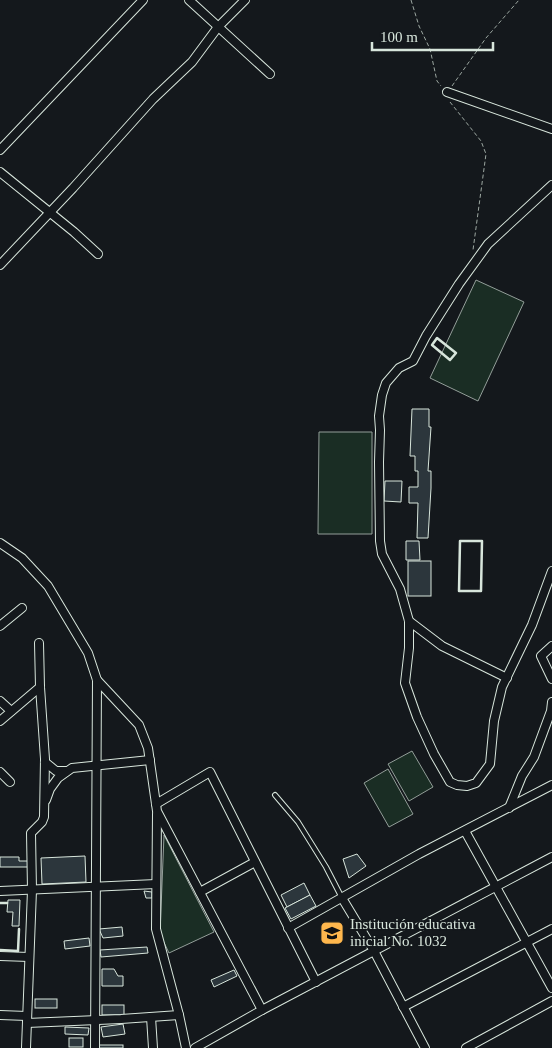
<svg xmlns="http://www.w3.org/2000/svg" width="552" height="1048" viewBox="0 0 552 1048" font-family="'Times New Roman',serif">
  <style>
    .green { fill: #1a2d24; stroke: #939e99 }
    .building { fill: #2c363c; stroke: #d8e6dc }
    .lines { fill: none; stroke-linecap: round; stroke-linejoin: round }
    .lane-casing { stroke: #d8e6dc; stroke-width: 6 }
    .street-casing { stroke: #d8e6dc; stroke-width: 10 }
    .path { stroke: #9da8a2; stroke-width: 1; stroke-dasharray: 4 2.5; stroke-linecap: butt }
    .lane { stroke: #14181c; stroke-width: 4 }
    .street { stroke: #14181c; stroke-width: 8 }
    .wall { stroke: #d8e6dc; stroke-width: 2.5 }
    .labels { text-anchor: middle; stroke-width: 4; stroke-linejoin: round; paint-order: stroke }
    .poi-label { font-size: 15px; fill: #d8e6dc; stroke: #14181c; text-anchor: start }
  </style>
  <rect width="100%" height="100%" fill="#14181c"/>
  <g class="green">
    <path d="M476,280L524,302L478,401L430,378Z"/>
    <path d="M319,432H372V534H318Z"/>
    <path d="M412,751L433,787L409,801L388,764Z"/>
    <path d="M388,769L413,814L389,827L364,783Z"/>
    <path d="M164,835L214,932L169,953L160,934Z"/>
  </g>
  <g class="building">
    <path d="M412,409H429V427H431L428,471H431V488L428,538H417L418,503H409V487H418V471H415V456H410Z"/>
    <path d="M385,481H402L401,502L384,501Z"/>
    <path d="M406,541H419L420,560H406Z"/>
    <rect x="408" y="561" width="23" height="35"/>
    <path d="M357,854L366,866L349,878L343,859Z"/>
    <path d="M85,856L86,882L42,884L41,858Z"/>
    <path d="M0,857H19V861H31V867H0Z"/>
    <path d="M304,883L310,895L287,907L281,895Z"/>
    <path d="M144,891L152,892V898H146Z"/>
    <path d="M310,895L316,906L291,919L285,908Z"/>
    <path d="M8,900H20L19,926H12L13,912H7Z"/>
    <path d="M122,927L123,936L103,938L99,929Z"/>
    <path d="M89,938L90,946L65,949L64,941Z"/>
    <path d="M147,947L148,953L101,957L100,950Z"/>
    <path d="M102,969H114L118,976H123V986H102Z"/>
    <path d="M234,970L237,976L214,987L211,980Z"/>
    <rect x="35" y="999" width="22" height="9"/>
    <rect x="102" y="1005" width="22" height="10"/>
    <path d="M123,1024L125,1034L103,1037L101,1027Z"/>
    <path d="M65,1027L89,1028L88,1035L65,1034Z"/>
    <rect x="69" y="1038" width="14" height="9"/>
    <rect x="99" y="1045" width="24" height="3"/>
  </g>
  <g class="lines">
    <g class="lane-casing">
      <path id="lane" d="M275,795L298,822L326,867L342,898"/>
    </g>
    <g class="street-casing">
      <g id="street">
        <path d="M189,0L270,74"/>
        <path d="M447,92L552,129"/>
        <path d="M0,150L143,0"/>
        <path d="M0,172L74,232L98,254"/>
        <path d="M552,185L488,244L459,284L426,336L413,361L399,368L386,383L382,395L379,416L380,430L379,462L380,541L382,554L400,589L409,621V648L405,683L417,717L434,754L450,782L457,785L467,786L476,783L490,764L494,721L502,687L532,625L552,571"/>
        <path d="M0,265L73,188L153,99L192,62L218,27L245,0"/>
        <path d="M0,543L22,558L48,586L88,653L97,680L95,1048"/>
        <path d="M409,621L442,646L507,678"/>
        <path d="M0,626L22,608"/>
        <path d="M552,646L541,656L552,679"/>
        <path d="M97,680L139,725L148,748L157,811L262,1010"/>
        <path d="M0,701L11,711"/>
        <path d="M0,721L40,687"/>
        <path d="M45,762L56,771H66"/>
        <path d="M0,772L10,782"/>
        <path d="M46,800L50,789L58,778L72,768L150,760"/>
        <path d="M156,804L210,772L316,982"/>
        <path d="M509,808L522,776L534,757L551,711L552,702"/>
        <path d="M157,814L156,929L179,1015L186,1048"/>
        <path d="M465,831L552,988"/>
        <path d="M0,891L156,884"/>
        <path d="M200,892L255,862"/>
        <path d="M342,898L374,951L425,1048"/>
        <path d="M288,928L419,854L552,785"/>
        <path d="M0,956L29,957"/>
        <path d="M403,1007L552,929"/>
        <path d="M0,1015L27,1016"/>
        <path d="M151,1017L153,1048"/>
        <path d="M27,1023L121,1019L179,1015"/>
        <path d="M26,1048L32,890L31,833L42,822L44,817L45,759L40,687L39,643"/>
        <path d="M195,1048L262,1010L552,857"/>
        <path d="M466,1048L552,1001"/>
      </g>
    </g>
    <g class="path">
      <path d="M411,0L419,26L430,49L437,81L441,86"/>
      <path d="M452,86L486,38L519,0"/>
      <path d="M450,102L481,141L486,154L473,250"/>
    </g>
    <use href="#lane" class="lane"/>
    <use href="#street" class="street"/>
    <g class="wall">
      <path d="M437,338L456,353L450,360L432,345Z"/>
      <path d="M460,541H482L481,591H459Z"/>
      <path d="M0,903H7"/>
      <path d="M0,950L18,951L19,929"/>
    </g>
  </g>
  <defs>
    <g id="school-square" transform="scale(1.25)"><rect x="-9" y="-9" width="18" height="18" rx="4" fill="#ffb74d" stroke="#14181c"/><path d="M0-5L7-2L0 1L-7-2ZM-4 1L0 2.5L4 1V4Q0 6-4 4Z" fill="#111"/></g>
  </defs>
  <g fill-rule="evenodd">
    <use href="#school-square" x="332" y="933"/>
  </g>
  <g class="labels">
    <g class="poi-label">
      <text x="350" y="929">Institución educativa<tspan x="350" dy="17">inicial No. 1032</tspan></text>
    </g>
  </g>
  <path d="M372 42v8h121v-8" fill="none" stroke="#d8e6dc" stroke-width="2.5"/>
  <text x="380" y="42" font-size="15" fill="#d8e6dc" stroke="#14181c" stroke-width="4" paint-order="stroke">100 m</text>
</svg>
